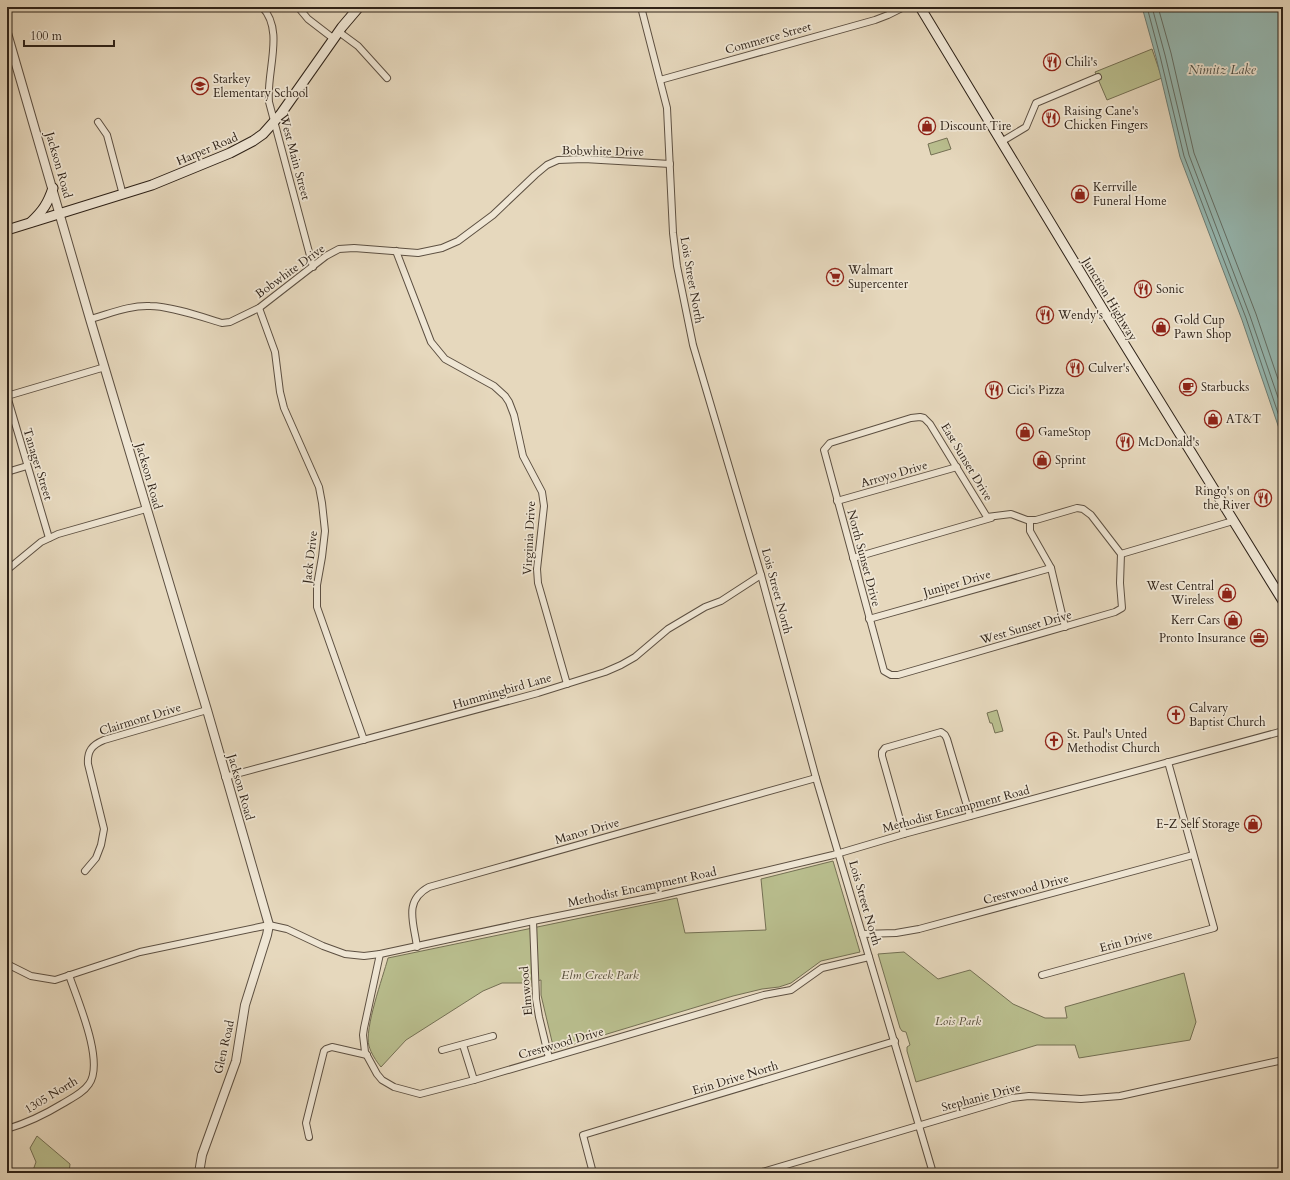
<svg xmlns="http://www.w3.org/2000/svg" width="1290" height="1180" viewBox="0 0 1290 1180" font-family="Cardo,serif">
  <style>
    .green { fill: #b9be8e; stroke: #747054 }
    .water { fill: #96b9b3; stroke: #6d7d75 }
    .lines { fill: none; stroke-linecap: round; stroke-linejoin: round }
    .shore { stroke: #626e66; stroke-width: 1 }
    .minor-casing { stroke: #5d5042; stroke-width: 8 }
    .tertiary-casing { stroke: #5d5042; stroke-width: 10 }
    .secondary-casing { stroke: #2f2319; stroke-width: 11 }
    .minor { stroke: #efe6d4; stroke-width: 6 }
    .tertiary { stroke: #efe6d4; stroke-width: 8 }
    .secondary { stroke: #efe6d4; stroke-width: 9 }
    .labels { text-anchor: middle; stroke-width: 3.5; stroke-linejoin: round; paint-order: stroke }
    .street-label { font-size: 12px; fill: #2f2319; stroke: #efe6d4 }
    .poi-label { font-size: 12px; fill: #2f2319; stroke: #efe6d4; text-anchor: start }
    .park-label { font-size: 12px; font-style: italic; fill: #524a36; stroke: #efe6d4 }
    .water-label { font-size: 13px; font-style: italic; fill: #4e5047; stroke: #efe6d4 }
  </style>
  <rect width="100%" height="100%" fill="#e6d8bd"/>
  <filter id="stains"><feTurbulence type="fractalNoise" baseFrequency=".005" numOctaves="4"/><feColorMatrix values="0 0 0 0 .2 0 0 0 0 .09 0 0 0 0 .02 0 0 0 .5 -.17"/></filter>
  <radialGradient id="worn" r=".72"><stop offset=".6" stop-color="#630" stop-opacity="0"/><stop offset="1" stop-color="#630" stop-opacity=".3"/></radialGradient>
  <g class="green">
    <path d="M1152,49L1162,78L1107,100L1095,72Z"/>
    <path d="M947,138L951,149L931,155L928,144Z"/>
    <path d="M997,710L1003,731L995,733L992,723H990L987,713Z"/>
    <path d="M833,861L860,952L821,961L791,983L779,987L762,989L733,996L554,1050L541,995V980L527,983H502L483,991L406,1040L381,1067C376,1061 371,1053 369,1046C364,1029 383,977 388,958L677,898L685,933L766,930L761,879Z"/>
    <path d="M904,952L938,979L970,970L1013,1004L1045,1018H1067L1065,1007L1184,973L1196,1022L1190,1040L1079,1058L1075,1045H1037L916,1082L907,1051V1047L910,1045L906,1032L902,1031L900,1028L878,954Z"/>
    <path d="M37,1136L70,1164L69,1173H32L36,1162L30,1148Z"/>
  </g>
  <path class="water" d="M1142,7H1283V440L1242,320L1180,157L1156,57Z"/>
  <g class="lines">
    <g class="shore">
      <path d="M1147,7L1160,56L1184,156L1246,318L1283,428"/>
      <path d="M1152,7L1165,55L1189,155L1250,316L1283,412"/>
      <path d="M1158,7L1171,53L1194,153L1256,314L1283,394"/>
    </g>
    <g class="minor-casing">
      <g id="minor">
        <path d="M262,7C285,30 266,72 269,102L313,267"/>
        <path d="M298,7L308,19L334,39"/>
        <path d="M641,7L667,108L673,233L677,266L693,345L761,575L816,778L933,1173"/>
        <path d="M339,32L358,46L387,78"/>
        <path d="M660,80L875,20L888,15L904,7"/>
        <path d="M98,122L107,135L123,195"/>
        <path d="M1001,142L1026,127L1036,103L1098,77"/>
        <path d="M396,251L431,342L445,359L494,386L505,396L509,402L514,415L523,456L542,492L544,506L537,569L538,583L567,684"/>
        <path d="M259,308L275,352L280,392L284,408L319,487L322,503L325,531L322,557L317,585V607L364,740"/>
        <path d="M90,319C109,314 130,305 150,306C170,306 202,317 222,323L230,322L259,308L326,256L339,249L354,248L418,253L442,248L458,241L493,215L535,175L547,165L558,160L584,159L670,164"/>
        <path d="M7,396L49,538"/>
        <path d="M7,396L105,367"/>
        <path d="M920,417L924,418L930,424L987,517L1011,514L1027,520H1036L1077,508L1083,509L1091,515L1121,554L1120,583L1122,608L1115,612L898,675H891L884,671L824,450L830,443L911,418Z"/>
        <path d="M7,472L27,466"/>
        <path d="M837,501L957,467"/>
        <path d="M1030,520V531L1051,568L1065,627"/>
        <path d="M1121,554L1233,521"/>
        <path d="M853,558L991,518"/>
        <path d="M7,570L41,542L58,534L146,509"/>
        <path d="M869,619L1051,568"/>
        <path d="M225,777L538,693L605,672L621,665L635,657L668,629L705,607L721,601L761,575"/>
        <path d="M904,834L882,756V752L885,748L941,732L945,735L947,739L970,816"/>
        <path d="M85,871L96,858L101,845L104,829L88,764C87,751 92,745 104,740L207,710"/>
        <path d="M533,921L536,999L539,1017L549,1058"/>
        <path d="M862,934L896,933L919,929L1193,855"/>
        <path d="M417,947C414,923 403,901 429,887L816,778"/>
        <path d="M380,954L364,1028L363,1035L365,1052L377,1074L382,1080L394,1087L420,1094L474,1080L764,995L791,990L822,968L869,957"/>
        <path d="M7,964L31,976L55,980L140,952L269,925L287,929L323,946L345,954L364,956L380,954L533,921L658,896L757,873L833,855L904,834L1283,731"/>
        <path d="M1042,975L1214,928L1168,762"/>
        <path d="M463,1045L474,1080"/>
        <path d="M442,1050L493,1036"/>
        <path d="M7,1129C27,1123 44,1115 62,1104C72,1098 83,1093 89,1084C105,1062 77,999 69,975"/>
        <path d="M309,1137L306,1123L324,1051L326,1049L332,1047L367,1055"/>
        <path d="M593,1173L583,1135L895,1041"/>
        <path d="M759,1173L1012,1098L1029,1096L1081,1099L1120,1096L1283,1060"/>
      </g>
    </g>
    <g class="tertiary-casing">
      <path id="tertiary" d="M7,33L90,319L207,710L269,925L267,935L245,1005L236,1061L202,1155L199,1173"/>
    </g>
    <g class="secondary-casing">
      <g id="secondary">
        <path d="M920,7L1102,308L1283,601"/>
        <path d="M31,222C43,211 48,203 53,188"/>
        <path d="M7,230L152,185L230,153L253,141L263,134L280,115L342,27L359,7"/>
      </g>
    </g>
    <use href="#minor" class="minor"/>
    <use href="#tertiary" class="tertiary"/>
    <use href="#secondary" class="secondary"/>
  </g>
  <defs>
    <g id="restaurant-ring" transform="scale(0.9)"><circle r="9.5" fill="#efe6d4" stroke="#8f2418" stroke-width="1.5"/><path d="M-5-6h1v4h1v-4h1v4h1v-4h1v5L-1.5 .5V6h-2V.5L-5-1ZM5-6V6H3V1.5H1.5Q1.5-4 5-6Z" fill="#8f2418"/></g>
    <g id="school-ring" transform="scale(0.9)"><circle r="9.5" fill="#efe6d4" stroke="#8f2418" stroke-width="1.5"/><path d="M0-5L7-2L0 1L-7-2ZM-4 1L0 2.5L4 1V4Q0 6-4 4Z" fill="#8f2418"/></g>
    <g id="shop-ring" transform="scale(0.9)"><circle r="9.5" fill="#efe6d4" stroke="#8f2418" stroke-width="1.5"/><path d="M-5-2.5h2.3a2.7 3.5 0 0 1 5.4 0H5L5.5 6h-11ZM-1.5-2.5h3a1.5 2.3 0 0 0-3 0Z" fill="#8f2418"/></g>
    <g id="supermarket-ring" transform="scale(0.9)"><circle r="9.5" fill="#efe6d4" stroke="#8f2418" stroke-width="1.5"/><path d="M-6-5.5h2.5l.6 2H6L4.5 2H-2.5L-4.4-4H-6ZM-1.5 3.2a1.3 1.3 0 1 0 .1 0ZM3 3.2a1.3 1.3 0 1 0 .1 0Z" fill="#8f2418"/></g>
    <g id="cafe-ring" transform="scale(0.9)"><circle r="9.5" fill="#efe6d4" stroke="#8f2418" stroke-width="1.5"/><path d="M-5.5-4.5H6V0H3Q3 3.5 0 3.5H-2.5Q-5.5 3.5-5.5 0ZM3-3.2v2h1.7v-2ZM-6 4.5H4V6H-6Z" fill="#8f2418"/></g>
    <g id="office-ring" transform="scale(0.9)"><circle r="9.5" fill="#efe6d4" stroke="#8f2418" stroke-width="1.5"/><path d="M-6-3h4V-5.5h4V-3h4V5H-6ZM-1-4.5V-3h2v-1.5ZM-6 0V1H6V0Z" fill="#8f2418"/></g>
    <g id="church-ring" transform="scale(0.9)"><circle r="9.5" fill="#efe6d4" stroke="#8f2418" stroke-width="1.5"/><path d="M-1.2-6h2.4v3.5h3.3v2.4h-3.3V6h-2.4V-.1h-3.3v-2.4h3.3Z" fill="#8f2418"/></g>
  </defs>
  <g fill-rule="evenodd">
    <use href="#restaurant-ring" x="1052" y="62"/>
    <use href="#school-ring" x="200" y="86"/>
    <use href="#restaurant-ring" x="1051" y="118"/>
    <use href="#shop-ring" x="927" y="126"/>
    <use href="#shop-ring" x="1080" y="194"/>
    <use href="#supermarket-ring" x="835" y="277"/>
    <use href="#restaurant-ring" x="1143" y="289"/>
    <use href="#restaurant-ring" x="1045" y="315"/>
    <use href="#shop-ring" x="1161" y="327"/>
    <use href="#restaurant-ring" x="1075" y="368"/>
    <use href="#cafe-ring" x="1188" y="387"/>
    <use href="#restaurant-ring" x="994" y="390"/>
    <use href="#shop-ring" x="1213" y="419"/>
    <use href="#shop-ring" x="1025" y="432"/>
    <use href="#restaurant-ring" x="1125" y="442"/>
    <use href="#shop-ring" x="1042" y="460"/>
    <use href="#restaurant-ring" x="1263" y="498"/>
    <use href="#shop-ring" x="1227" y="593"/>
    <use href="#shop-ring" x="1233" y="620"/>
    <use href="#office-ring" x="1259" y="638"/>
    <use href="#church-ring" x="1176" y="715"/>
    <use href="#church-ring" x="1054" y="741"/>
    <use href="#shop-ring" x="1253" y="824"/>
  </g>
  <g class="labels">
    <g class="street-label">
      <text transform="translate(768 38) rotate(-16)" y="4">Commerce Street</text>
      <text transform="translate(207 149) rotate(-23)" y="4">Harper Road</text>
      <text transform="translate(603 151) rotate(1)" y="4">Bobwhite Drive</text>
      <text transform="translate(295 157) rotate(75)" y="4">West Main Street</text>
      <text transform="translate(59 165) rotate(74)" y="4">Jackson Road</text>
      <text transform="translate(290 271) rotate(-36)" y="4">Bobwhite Drive</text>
      <text transform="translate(692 280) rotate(80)" y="4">Lois Street North</text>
      <text transform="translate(1110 299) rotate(59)" y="4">Junction Highway</text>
      <text transform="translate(967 462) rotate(59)" y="4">East Sunset Drive</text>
      <text transform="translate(38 464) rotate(73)" y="4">Tanager Street</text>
      <text transform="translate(894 474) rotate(-16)" y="4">Arroyo Drive</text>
      <text transform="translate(149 476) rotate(74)" y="4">Jackson Road</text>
      <text transform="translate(529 538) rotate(-87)" y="4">Virginia Drive</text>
      <text transform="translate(310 557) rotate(-83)" y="4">Jack Drive</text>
      <text transform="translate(864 558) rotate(75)" y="4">North Sunset Drive</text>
      <text transform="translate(957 583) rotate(-16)" y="4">Juniper Drive</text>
      <text transform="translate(777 591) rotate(75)" y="4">Lois Street North</text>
      <text transform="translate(1026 627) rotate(-16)" y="4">West Sunset Drive</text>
      <text transform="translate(502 691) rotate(-16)" y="4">Hummingbird Lane</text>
      <text transform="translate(140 719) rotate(-17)" y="4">Clairmont Drive</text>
      <text transform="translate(241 787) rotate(74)" y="4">Jackson Road</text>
      <text transform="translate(956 809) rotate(-15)" y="4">Methodist Encampment Road</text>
      <text transform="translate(587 831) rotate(-16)" y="4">Manor Drive</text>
      <text transform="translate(642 887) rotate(-12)" y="4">Methodist Encampment Road</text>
      <text transform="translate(1026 889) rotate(-15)" y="4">Crestwood Drive</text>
      <text transform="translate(865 903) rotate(74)" y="4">Lois Street North</text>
      <text transform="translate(1126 941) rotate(-15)" y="4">Erin Drive</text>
      <text transform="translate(526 991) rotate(-95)" y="4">Elmwood</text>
      <text transform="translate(561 1043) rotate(-16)" y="4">Crestwood Drive</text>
      <text transform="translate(224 1047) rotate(-77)" y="4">Glen Road</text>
      <text transform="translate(735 1078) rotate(-17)" y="4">Erin Drive North</text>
      <text transform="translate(51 1095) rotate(-31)" y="4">1305 North</text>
      <text transform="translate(981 1097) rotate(-15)" y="4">Stephanie Drive</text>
    </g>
    <g class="poi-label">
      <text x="1065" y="66">Chili's</text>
      <text x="213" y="83">Starkey<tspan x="213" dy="14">Elementary School</tspan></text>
      <text x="1064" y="115">Raising Cane's<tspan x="1064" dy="14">Chicken Fingers</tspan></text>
      <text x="940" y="130">Discount Tire</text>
      <text x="1093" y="191">Kerrville<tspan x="1093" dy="14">Funeral Home</tspan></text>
      <text x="848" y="274">Walmart<tspan x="848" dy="14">Supercenter</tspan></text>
      <text x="1156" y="293">Sonic</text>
      <text x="1058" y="319">Wendy's</text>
      <text x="1174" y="324">Gold Cup<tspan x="1174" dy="14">Pawn Shop</tspan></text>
      <text x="1088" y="372">Culver's</text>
      <text x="1201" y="391">Starbucks</text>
      <text x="1007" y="394">Cici's Pizza</text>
      <text x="1226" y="423">AT&amp;T</text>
      <text x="1038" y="436">GameStop</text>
      <text x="1138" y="446">McDonald's</text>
      <text x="1055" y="464">Sprint</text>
      <text x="1250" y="495" text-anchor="end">Ringo's on<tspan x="1250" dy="14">the River</tspan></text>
      <text x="1214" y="590" text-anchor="end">West Central<tspan x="1214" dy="14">Wireless</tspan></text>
      <text x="1220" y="624" text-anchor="end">Kerr Cars</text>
      <text x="1246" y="642" text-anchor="end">Pronto Insurance</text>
      <text x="1189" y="712">Calvary<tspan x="1189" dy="14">Baptist Church</tspan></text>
      <text x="1067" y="738">St. Paul's Unted<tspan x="1067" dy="14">Methodist Church</tspan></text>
      <text x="1240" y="828" text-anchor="end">E-Z Self Storage</text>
    </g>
    <g class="park-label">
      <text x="600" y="979">Elm Creek Park</text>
      <text x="958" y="1025">Lois Park</text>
    </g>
    <g class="water-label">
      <text x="1222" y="74">Nimitz Lake</text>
    </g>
  </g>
  <rect width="1290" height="1180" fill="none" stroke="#e6d8bd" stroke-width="24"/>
  <rect x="8" y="8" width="1274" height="1164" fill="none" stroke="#2f2319" stroke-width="2"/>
  <rect x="12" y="12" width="1266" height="1156" fill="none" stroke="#2f2319"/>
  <path d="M24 40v6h90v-6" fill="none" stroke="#2f2319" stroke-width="2"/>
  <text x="30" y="40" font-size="12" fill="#2f2319" stroke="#efe6d4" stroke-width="3" paint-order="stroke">100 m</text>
  <rect width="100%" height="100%" filter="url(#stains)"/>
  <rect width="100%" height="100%" fill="url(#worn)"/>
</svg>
